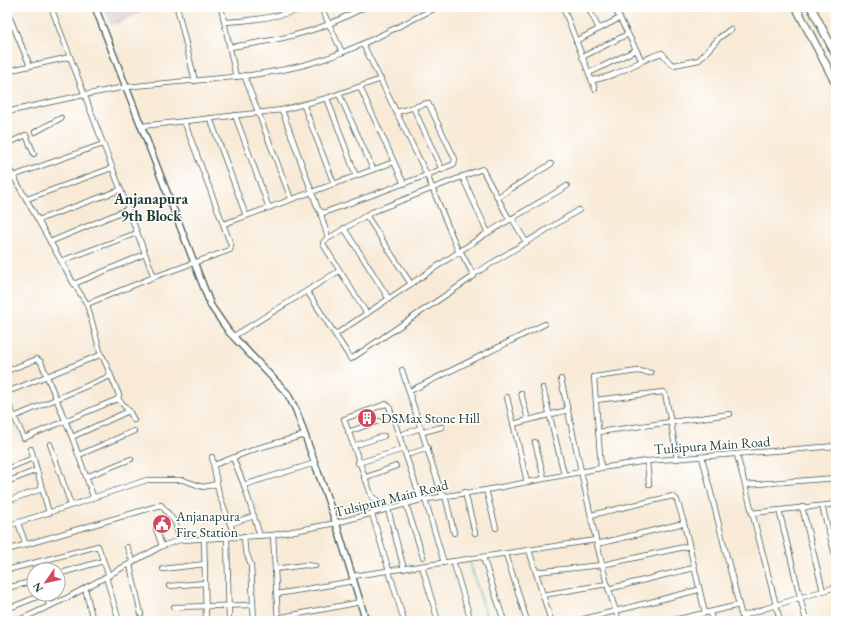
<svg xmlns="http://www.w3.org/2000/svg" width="843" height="628" viewBox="0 0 843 628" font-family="'EB Garamond',serif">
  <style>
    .industrial { fill: url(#industrial-furrows) }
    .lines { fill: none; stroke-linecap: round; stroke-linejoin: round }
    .stream { stroke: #41adc0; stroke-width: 1.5 }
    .minor-casing { stroke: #40574c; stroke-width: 6 }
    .major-casing { stroke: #40574c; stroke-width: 8 }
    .highway-casing { stroke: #40574c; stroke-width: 9 }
    .minor { stroke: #fff; stroke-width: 4.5 }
    .major { stroke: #fff; stroke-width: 5.5 }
    .highway { stroke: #fff; stroke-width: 7 }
    .labels { text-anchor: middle; stroke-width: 3; stroke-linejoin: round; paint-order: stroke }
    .poi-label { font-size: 14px; fill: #1f3d34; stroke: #fff; text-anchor: start }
    .street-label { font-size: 14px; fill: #1f3d34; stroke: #fff }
    .neighbourhood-label { font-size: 15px; font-weight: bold; fill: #1f3d34; stroke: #fff }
  </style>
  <defs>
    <pattern id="industrial-furrows" width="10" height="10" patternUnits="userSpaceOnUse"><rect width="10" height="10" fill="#d2bfc0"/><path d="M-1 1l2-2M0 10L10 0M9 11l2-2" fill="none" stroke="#aa9c9d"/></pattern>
  </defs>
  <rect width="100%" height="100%" fill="#fff"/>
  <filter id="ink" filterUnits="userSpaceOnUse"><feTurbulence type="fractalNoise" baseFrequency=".025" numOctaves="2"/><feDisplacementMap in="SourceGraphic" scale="8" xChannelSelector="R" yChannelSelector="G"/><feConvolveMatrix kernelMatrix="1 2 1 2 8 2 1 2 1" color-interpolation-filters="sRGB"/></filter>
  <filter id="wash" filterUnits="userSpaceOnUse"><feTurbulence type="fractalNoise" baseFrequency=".012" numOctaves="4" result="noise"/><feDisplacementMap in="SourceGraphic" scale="16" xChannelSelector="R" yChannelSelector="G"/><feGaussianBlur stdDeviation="0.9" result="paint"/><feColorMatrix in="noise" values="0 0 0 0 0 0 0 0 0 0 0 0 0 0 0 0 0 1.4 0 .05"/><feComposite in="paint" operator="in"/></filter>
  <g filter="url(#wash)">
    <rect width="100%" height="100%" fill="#f8ead7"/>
    <path class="industrial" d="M104,7H150L123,22L111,25Z"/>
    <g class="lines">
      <path class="stream" d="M470,563L488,621"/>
    </g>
  </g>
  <g filter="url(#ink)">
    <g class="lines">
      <g class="minor-casing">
        <g id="minor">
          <path d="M51,7L154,277"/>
          <path d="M177,7L195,81"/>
          <path d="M221,7L236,77"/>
          <path d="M321,7L342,52"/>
          <path d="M563,7L595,89"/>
          <path d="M588,7L599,29"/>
          <path d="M614,7L642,61"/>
          <path d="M7,11L30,66"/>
          <path d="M225,22C254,21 281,16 309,7"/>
          <path d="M576,41L620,18"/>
          <path d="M230,47C264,42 297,37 329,24C341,19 353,13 365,7"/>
          <path d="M582,57L628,34"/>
          <path d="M7,71L70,57"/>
          <path d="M589,73L636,50"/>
          <path d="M244,75L291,199"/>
          <path d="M592,80C618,77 638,60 662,53L670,63L674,65L699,60L719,38L731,29"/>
          <path d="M360,87L404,184"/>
          <path d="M339,94L373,169"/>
          <path d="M327,98L356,176"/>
          <path d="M304,106L334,184"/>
          <path d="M413,107L442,170"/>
          <path d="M282,110L318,209L323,213L427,175L363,44"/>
          <path d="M7,112C47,103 87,93 128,87C189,79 252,80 311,63C355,51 396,27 438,7"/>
          <path d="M235,115L269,208"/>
          <path d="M210,118L246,216"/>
          <path d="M142,126L282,110L327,98L381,79"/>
          <path d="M35,132L61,118"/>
          <path d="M7,144L26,135L34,154"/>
          <path d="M7,165L74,284L87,304L101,355"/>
          <path d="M13,176L103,144"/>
          <path d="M462,176L488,233"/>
          <path d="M498,197L551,164"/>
          <path d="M27,199L112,168"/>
          <path d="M320,211L328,238"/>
          <path d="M366,215L411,284"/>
          <path d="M38,220L120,190"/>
          <path d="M224,224L394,162"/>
          <path d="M344,228L389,299"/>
          <path d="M50,242L128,209"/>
          <path d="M61,261L137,233"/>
          <path d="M474,274L579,210"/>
          <path d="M74,284L145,254"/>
          <path d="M307,291L351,359L474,276L462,254L459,253L427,175L454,164L455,159L428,103L397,112"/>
          <path d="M87,304L154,277L230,250L231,245L184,121"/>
          <path d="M367,314L323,244L324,241L372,212L482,169L508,217L513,220L526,242"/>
          <path d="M336,334L484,235L567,186"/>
          <path d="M234,336L339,271"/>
          <path d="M402,370L442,495"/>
          <path d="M7,371L37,359L41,362L72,437L93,496L91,499L7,526"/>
          <path d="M561,379L596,540L607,584L619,621"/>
          <path d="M543,388L564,474"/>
          <path d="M410,391L545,324"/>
          <path d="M7,392L100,355L103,357L119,395L118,399L24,438L7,401"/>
          <path d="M521,393L528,420"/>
          <path d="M507,397L527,482"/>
          <path d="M118,399L129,411L134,420"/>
          <path d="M596,400L663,392L665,394L671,422L730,414"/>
          <path d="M14,417L110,376"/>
          <path d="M513,424L568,410"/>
          <path d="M348,432L379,421"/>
          <path d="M423,432L442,427"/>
          <path d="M598,432L671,422L677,459"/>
          <path d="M403,434L421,428"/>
          <path d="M72,437L129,411"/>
          <path d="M535,442L544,478"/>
          <path d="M50,444L71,505"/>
          <path d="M353,446L384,436"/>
          <path d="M31,449L49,513"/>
          <path d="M410,454L428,448"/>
          <path d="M79,455L134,431"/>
          <path d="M737,455L745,485L836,478"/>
          <path d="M212,457L219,494L235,537"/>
          <path d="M702,457L743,621"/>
          <path d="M233,458L244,485"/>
          <path d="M647,461L649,484"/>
          <path d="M358,463L404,449"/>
          <path d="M214,465L258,448L305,435"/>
          <path d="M601,468L594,377L638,371L651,373"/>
          <path d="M7,469L33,458"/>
          <path d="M86,477L131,459"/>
          <path d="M364,478L396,466"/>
          <path d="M7,482L37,470"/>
          <path d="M486,490L496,528"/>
          <path d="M465,492L475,533"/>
          <path d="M445,495L454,533"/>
          <path d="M92,498L147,480H183L203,487L217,484"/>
          <path d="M425,499L444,563"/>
          <path d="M7,501L42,489"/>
          <path d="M406,504L423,557"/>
          <path d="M822,506L836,559"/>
          <path d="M802,507L823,591"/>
          <path d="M388,509L404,569"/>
          <path d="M779,510L806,621"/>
          <path d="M381,511L376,499L372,497L344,419L386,404L389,406L421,500"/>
          <path d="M752,513L836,504"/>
          <path d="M372,514L404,621"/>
          <path d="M591,515L673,496L677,500L684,523"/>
          <path d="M18,523L26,545"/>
          <path d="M230,524L254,516"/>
          <path d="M156,529L162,546"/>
          <path d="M273,535L278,621"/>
          <path d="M244,536L245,549L251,565L254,621"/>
          <path d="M260,536L244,485L315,463"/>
          <path d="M204,537L206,621"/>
          <path d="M227,537L229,621"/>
          <path d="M597,544L684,523L705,613L739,605"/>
          <path d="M127,547L133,563"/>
          <path d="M7,550L161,505L175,522L180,540"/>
          <path d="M529,550L551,621"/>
          <path d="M506,554L527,621"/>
          <path d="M483,557L504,621"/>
          <path d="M453,561L471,621"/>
          <path d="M130,565L141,614"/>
          <path d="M422,566L438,621"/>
          <path d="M163,569L205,564"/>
          <path d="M275,569L305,565L315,566"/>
          <path d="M7,570L98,546L109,576"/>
          <path d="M536,572L602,565L689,546"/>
          <path d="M58,574L103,561"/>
          <path d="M353,576L596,540"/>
          <path d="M106,577L119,621"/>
          <path d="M169,586L205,583"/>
          <path d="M7,588L34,581"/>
          <path d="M85,588L93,621"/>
          <path d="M608,589L693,568"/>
          <path d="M277,594L354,581"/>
          <path d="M543,595L607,584"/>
          <path d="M174,607L253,605"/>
          <path d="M7,609L42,595L45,596L50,606"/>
          <path d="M710,612L712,621"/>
          <path d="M742,616L776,605L745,485"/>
          <path d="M277,618L361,602"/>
          <path d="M17,621L67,598L162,546L180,540L273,535L336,523L421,500L486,490L601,468L647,461L836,446"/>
          <path d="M576,621L698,590"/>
          <path d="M669,621L705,613"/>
          <path d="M780,621L776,605L836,587"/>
        </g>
      </g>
      <g class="major-casing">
        <path id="major" d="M95,7L211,306L229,332L287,393L296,410L336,523L366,621"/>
      </g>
      <g class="highway-casing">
        <g id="highway">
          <path d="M796,7L836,84"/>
          <path d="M811,7L836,55"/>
        </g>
      </g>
      <use href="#minor" class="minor"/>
      <use href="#major" class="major"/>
      <use href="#highway" class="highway"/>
    </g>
  </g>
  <defs>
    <g id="building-disc" transform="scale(1)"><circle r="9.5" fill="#d1495b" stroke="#fff"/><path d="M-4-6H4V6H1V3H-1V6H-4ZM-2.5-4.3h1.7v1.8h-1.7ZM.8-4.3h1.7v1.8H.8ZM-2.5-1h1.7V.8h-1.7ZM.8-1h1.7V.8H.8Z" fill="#fff"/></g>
    <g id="civic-disc" transform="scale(1)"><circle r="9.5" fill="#d1495b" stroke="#fff"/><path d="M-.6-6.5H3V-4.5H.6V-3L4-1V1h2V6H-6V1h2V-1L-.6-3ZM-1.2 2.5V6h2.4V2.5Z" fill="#fff"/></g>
  </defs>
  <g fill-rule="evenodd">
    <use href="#building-disc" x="367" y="418"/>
    <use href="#civic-disc" x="162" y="524"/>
  </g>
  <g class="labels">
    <g class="poi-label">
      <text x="381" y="423">DSMax Stone Hill</text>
      <text x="176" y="521">Anjanapura<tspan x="176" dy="16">Fire Station</tspan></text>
    </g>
    <g class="street-label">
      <text transform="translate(712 445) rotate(-4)" y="5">Tulsipura Main Road</text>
      <text transform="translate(391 498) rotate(-14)" y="5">Tulsipura Main Road</text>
    </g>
    <g class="neighbourhood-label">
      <text x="151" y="204">Anjanapura<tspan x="151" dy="17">9th Block</tspan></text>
    </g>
  </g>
  <rect width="843" height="628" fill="none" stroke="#fff" stroke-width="24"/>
  <g transform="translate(46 582) rotate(236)"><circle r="19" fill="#ffffff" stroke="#a5b1ae"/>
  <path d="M0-3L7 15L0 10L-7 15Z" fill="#d1495b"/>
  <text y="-6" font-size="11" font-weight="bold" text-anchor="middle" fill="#1f3d34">N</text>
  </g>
</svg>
